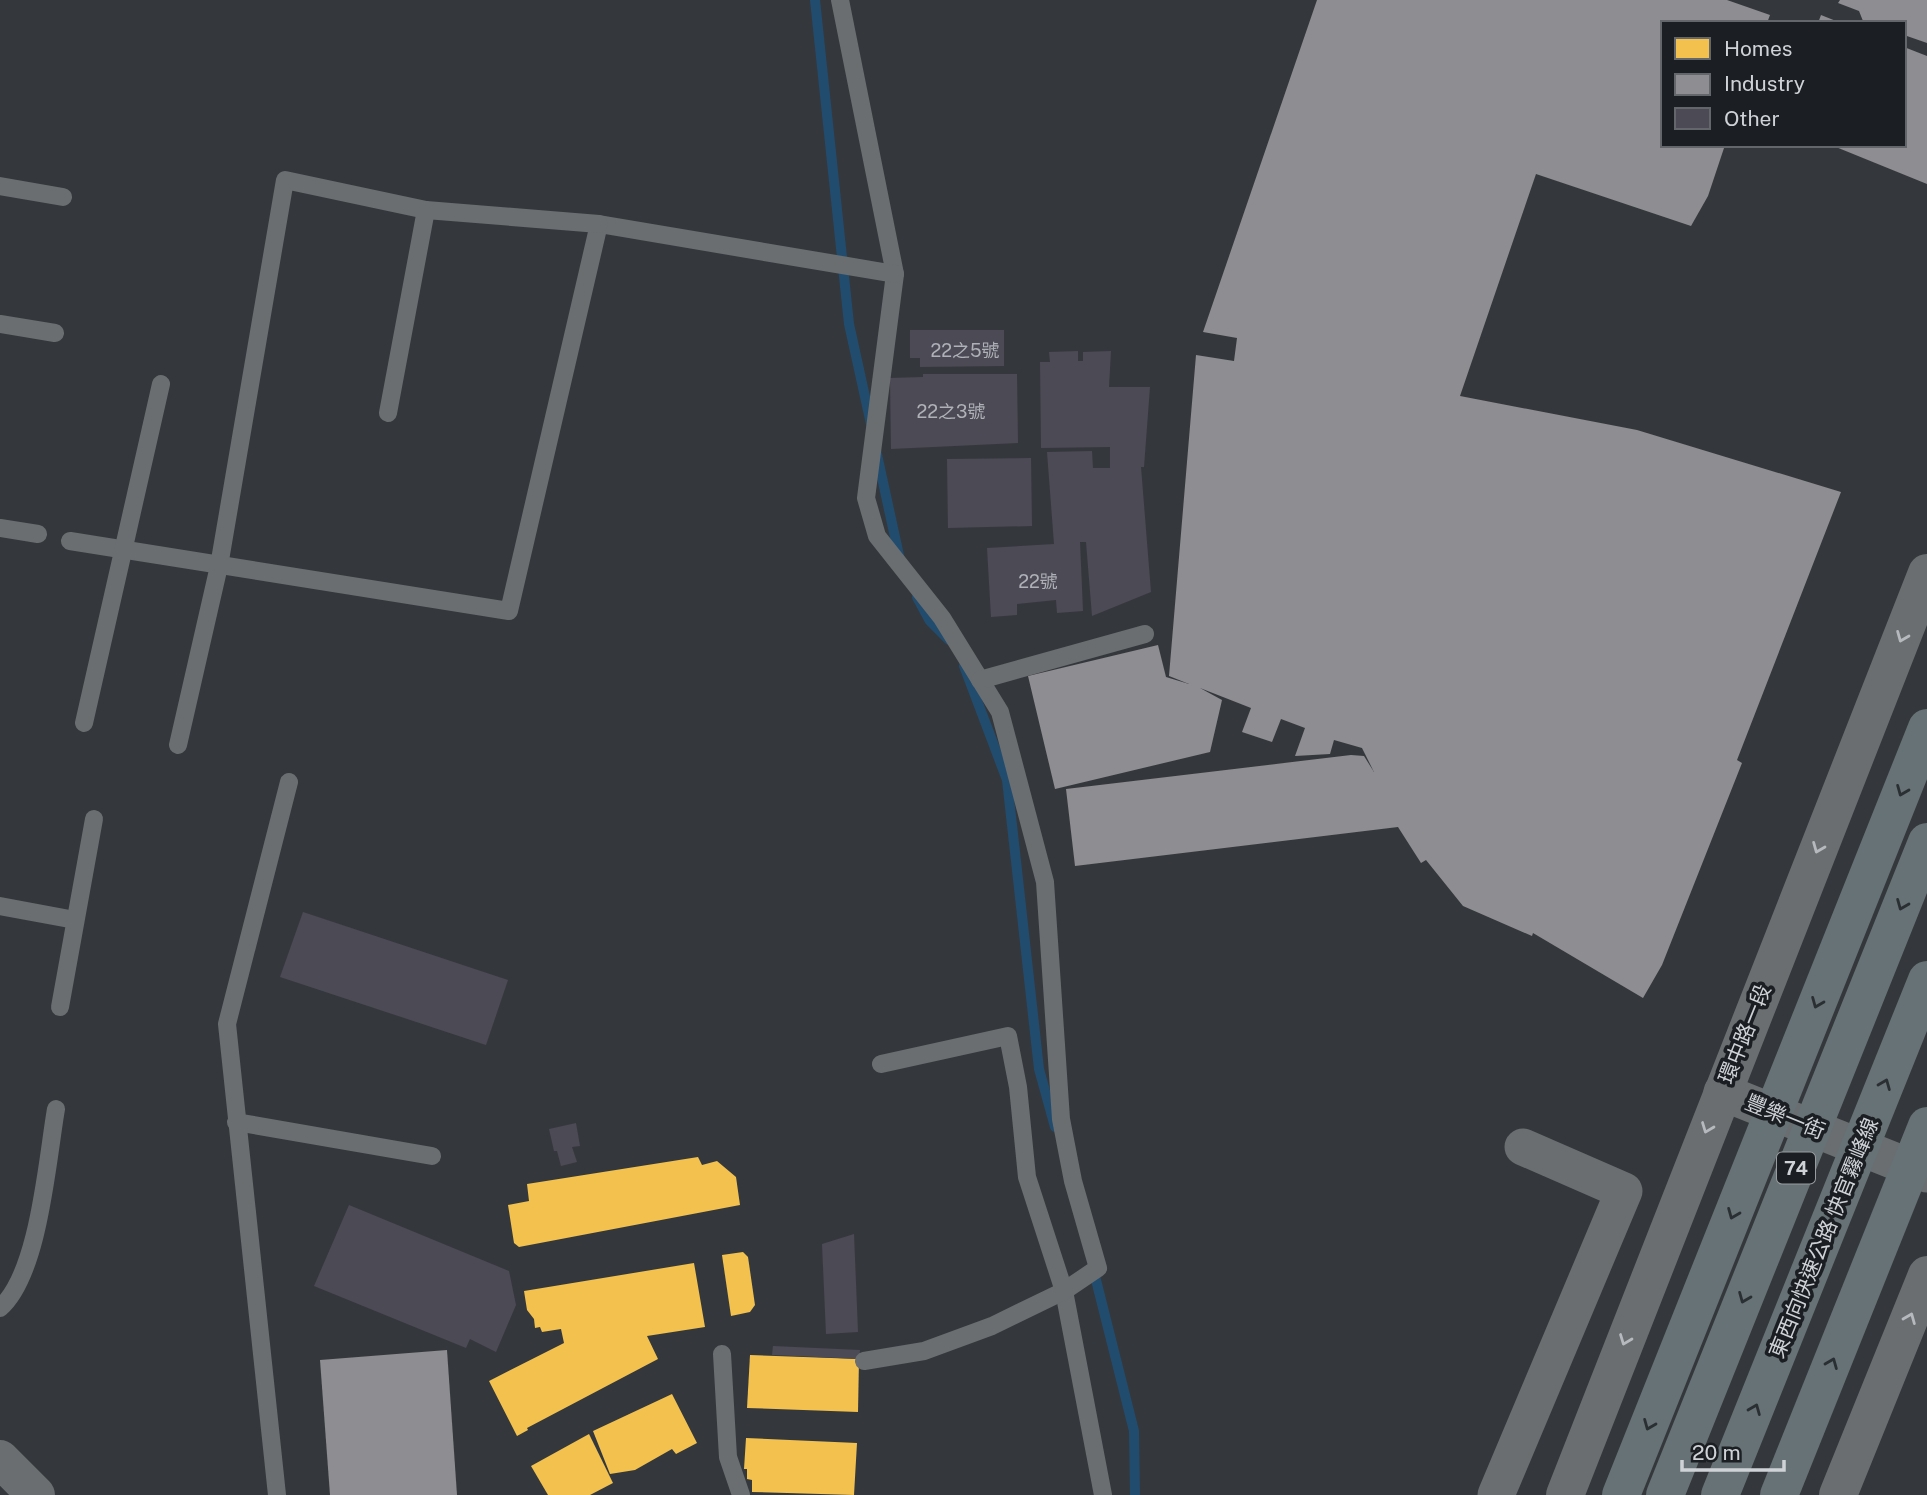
<svg xmlns="http://www.w3.org/2000/svg" width="1927" height="1495" viewBox="0 0 1927 1495" font-family="'Public Sans','Noto Sans TC',sans-serif">
  <style>
    .homes { fill: #f2c14e }
    .industry { fill: #8d8d92 }
    .lines { fill: none; stroke-linecap: round; stroke-linejoin: round }
    .stream { stroke: #224c6e; stroke-width: 10 }
    .building { fill: #4c4a55 }
    .service { stroke: #6a6e71; stroke-width: 18 }
    .minor { stroke: #6a6e71; stroke-width: 37 }
    .tertiary { stroke: #6a6e71; stroke-width: 38 }
    .trunk { stroke: #667276; stroke-width: 38 }
    .oneway { stroke: #b6babe }
    .oneway2 { stroke: #2a2f33 }
    .labels { text-anchor: middle; stroke-width: 7; stroke-linejoin: round; paint-order: stroke }
    .number-label { font-size: 18px; fill: #aeb1b7 }
    .shield { fill: #1b1e22; stroke: #999da1; stroke-width: 2 }
    .shield-label { font-size: 19px; font-weight: bold; fill: #cfd3d8 }
    .street-label { font-size: 21px; fill: #cfd3d8; stroke: #1b1e22 }
  </style>
  <rect width="100%" height="100%" fill="#34383c"/>
  <g class="homes">
    <path d="M698,1157L702,1165L717,1161L736,1177L740,1205L519,1247L514,1243L508,1205L529,1201L527,1184Z"/>
    <path d="M743,1252L748,1257L755,1305L750,1312L731,1316L722,1255Z"/>
    <path d="M694,1263L705,1327L647,1336L658,1359L527,1428L528,1430L517,1436L489,1381L564,1343L561,1329L542,1332L540,1327L535,1328L534,1319L527,1310L524,1291Z"/>
    <path d="M750,1355L859,1359L858,1412L747,1408Z"/>
    <path d="M672,1394L697,1443L676,1454L672,1449L635,1470L610,1474L593,1431Z"/>
    <path d="M589,1434L613,1483L590,1495H548L531,1466Z"/>
    <path d="M746,1438L857,1443L854,1495L752,1492V1480L747,1479V1469H744Z"/>
  </g>
  <g class="industry">
    <path d="M1317,0H1727L1770,15L1767,23H1663V145H1725L1708,196L1691,226L1536,174L1460,396L1637,430L1841,492L1737,760L1742,763L1662,965L1643,998L1533,933L1532,936L1463,906L1426,860L1421,863L1398,827L1075,866L1066,789L1351,755L1364,756L1374,772L1362,748L1334,740L1330,754L1295,756L1305,728L1281,719L1272,742L1242,732L1251,708L1200,688L1222,700L1210,752L1055,789L1028,676L1158,645L1166,677L1189,684L1169,676L1196,355L1234,361L1237,338L1203,332Z"/>
    <path d="M1840,0H1927V43L1904,35V23L1863,21L1859,11L1838,3Z"/>
    <path d="M1821,15L1841,23H1818Z"/>
    <path d="M1904,47L1927,56V184L1831,145H1904Z"/>
    <path d="M447,1350L457,1495H330L320,1360Z"/>
  </g>
  <g class="lines">
    <g class="stream">
      <path d="M815,0L849,324L871,424"/>
      <path d="M876,450L900,560"/>
      <path d="M917,597L930,621L949,640"/>
      <path d="M964,666L1007,780L1039,1069L1055,1127"/>
      <path d="M1093,1268L1134,1431L1135,1495"/>
    </g>
  </g>
  <g class="building">
    <path d="M910,330H1004V366L920,367V358H910Z"/>
    <path d="M1078,351V361H1083V352L1111,351L1109,387H1150L1144,467H1141L1151,592L1092,616L1086,542H1080L1083,611L1057,613L1056,600L1017,604V615L991,617L987,548L1054,544L1047,452L1092,451L1093,468H1110V447L1041,448L1040,362H1050L1049,352Z"/>
    <path d="M923,374H1017L1018,443L891,449L890,378L923,377Z"/>
    <path d="M1031,458L1032,526L948,528L947,459Z"/>
    <path d="M303,912L508,980L486,1045L280,977Z"/>
    <path d="M576,1123L580,1146L572,1147L577,1162L561,1166L557,1151H554L549,1129Z"/>
    <path d="M349,1205L509,1271L516,1305L496,1352L470,1339L466,1348L314,1286Z"/>
    <path d="M854,1234L858,1332L826,1334L822,1244Z"/>
    <path d="M773,1346L860,1350L859,1359L772,1355Z"/>
  </g>
  <g class="lines">
    <g class="service">
      <path d="M840,0L895,274L866,498L877,536L942,618L1000,712L1045,882L1061,1119L1073,1181L1098,1268L1064,1291L1103,1495"/>
      <path d="M0,186L63,197"/>
      <path d="M0,324L55,333"/>
      <path d="M388,413L426,210"/>
      <path d="M0,528L38,534"/>
      <path d="M70,541L509,611L599,224L895,274"/>
      <path d="M980,680L1145,634"/>
      <path d="M84,723L161,384"/>
      <path d="M178,745L219,566L285,180L426,210L599,224"/>
      <path d="M0,906L75,920"/>
      <path d="M60,1007L94,819"/>
      <path d="M236,1122L432,1156"/>
      <path d="M0,1308C39,1274 47,1161 56,1109"/>
      <path d="M722,1354L728,1457L741,1495"/>
      <path d="M864,1361L924,1351L992,1326L1064,1291L1027,1177L1018,1087L1008,1036L881,1064"/>
      <path d="M277,1495L227,1024L289,782"/>
    </g>
    <g class="minor">
      <path d="M1722,1092L1927,1174"/>
      <path d="M1496,1495L1624,1191L1523,1147"/>
    </g>
    <g class="tertiary">
      <path d="M0,1459L36,1495"/>
      <path d="M1565,1495L1927,573"/>
      <path d="M1838,1495L1927,1275"/>
    </g>
    <g class="trunk">
      <path d="M1621,1495L1927,728"/>
      <path d="M1665,1495L1927,842"/>
      <path d="M1720,1495L1927,980"/>
      <path d="M1779,1495L1927,1126"/>
    </g>
  </g>
  <defs><path id="oneway-chevron" d="M-2-3.5L2.5 0L-2 3.5" fill="none" stroke-width="1.6" stroke-linecap="round" stroke-linejoin="round" transform="scale(1.75)"/></defs>
  <g class="oneway">
    <use href="#oneway-chevron" transform="translate(1902 637) rotate(112)"/>
    <use href="#oneway-chevron" transform="translate(1818 848) rotate(112)"/>
    <use href="#oneway-chevron" transform="translate(1707 1128) rotate(111)"/>
    <use href="#oneway-chevron" transform="translate(1910 1318) rotate(-68)"/>
    <use href="#oneway-chevron" transform="translate(1625 1340) rotate(111)"/>
  </g>
  <g class="oneway2">
    <use href="#oneway-chevron" transform="translate(1902 791) rotate(112)"/>
    <use href="#oneway-chevron" transform="translate(1902 905) rotate(112)"/>
    <use href="#oneway-chevron" transform="translate(1817 1003) rotate(112)"/>
    <use href="#oneway-chevron" transform="translate(1885 1084) rotate(-68)"/>
    <use href="#oneway-chevron" transform="translate(1733 1214) rotate(112)"/>
    <use href="#oneway-chevron" transform="translate(1744 1298) rotate(112)"/>
    <use href="#oneway-chevron" transform="translate(1832 1363) rotate(-68)"/>
    <use href="#oneway-chevron" transform="translate(1755 1409) rotate(-68)"/>
    <use href="#oneway-chevron" transform="translate(1649 1425) rotate(112)"/>
  </g>
  <g class="labels">
    <g class="number-label">
      <text x="965" y="357">22之5號</text>
      <text x="951" y="418">22之3號</text>
      <text x="1038" y="588">22號</text>
    </g>
    <rect class="shield" x="1777" y="1152.5" width="38" height="31" rx="5"/>
    <g class="shield-label">
      <text x="1796" y="1175">74</text>
    </g>
    <g class="street-label">
      <text transform="translate(1745 1034) rotate(-68)" y="7">環中路一段</text>
      <text transform="translate(1785 1117) rotate(22)" y="7">豐樂一街</text>
      <text transform="translate(1824 1238) rotate(-68)" y="7">東西向快速公路 快官霧峰線</text>
    </g>
  </g>
  <rect x="1661" y="21" width="245" height="126" fill="#1b1e22" stroke="#63666b" stroke-width="2"/>
  <rect x="1675" y="38" width="35" height="21" fill="#f2c14e" stroke="#63666b" stroke-width="2"/>
  <text x="1724" y="56" font-size="21" fill="#cfd3d8">Homes</text>
  <rect x="1675" y="74" width="35" height="21" fill="#8d8d92" stroke="#63666b" stroke-width="2"/>
  <text x="1724" y="91" font-size="21" fill="#cfd3d8">Industry</text>
  <rect x="1675" y="108" width="35" height="21" fill="#4c4a55" stroke="#63666b" stroke-width="2"/>
  <text x="1724" y="126" font-size="21" fill="#cfd3d8">Other</text>
  <path d="M1682 1460v10h102v-10" fill="none" stroke="#cfd3d8" stroke-width="3.5"/>
  <text x="1692" y="1460" font-size="21" fill="#cfd3d8" stroke="#1b1e22" stroke-width="5" paint-order="stroke">20 m</text>
</svg>
